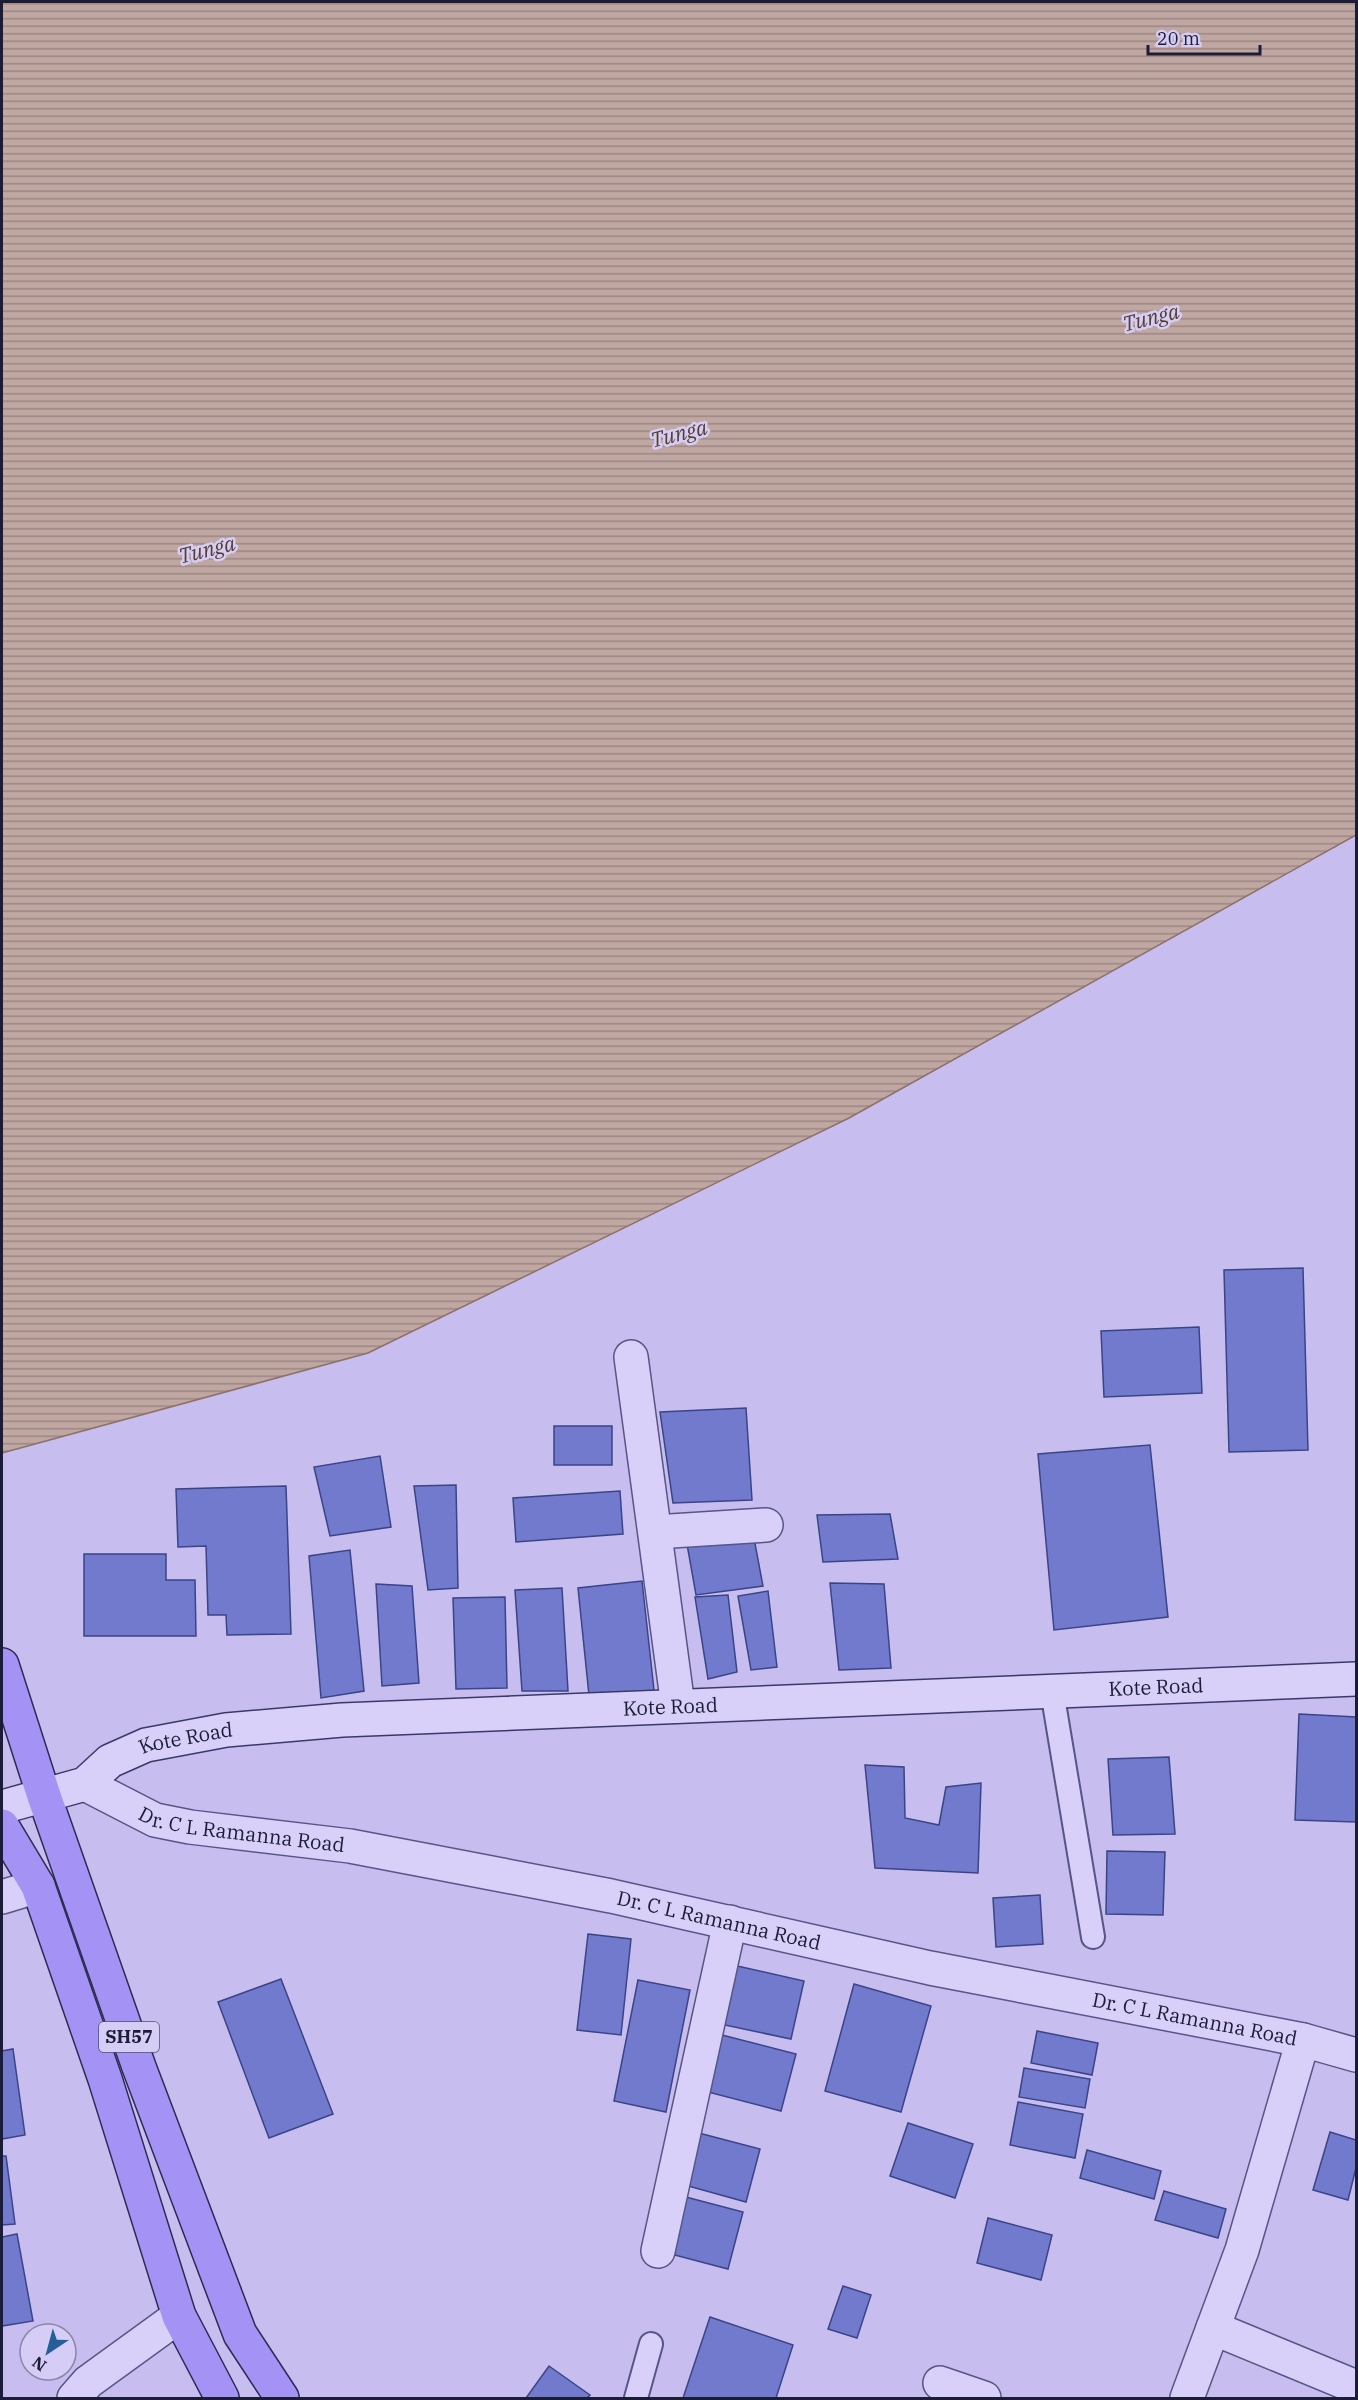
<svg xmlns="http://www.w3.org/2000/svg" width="1358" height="2400" viewBox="0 0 1358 2400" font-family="'IBM Plex Serif',serif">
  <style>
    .water { fill: url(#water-rules); stroke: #8d7168; stroke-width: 1.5 }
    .building { fill: #727ace; stroke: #3b4486; stroke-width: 1.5 }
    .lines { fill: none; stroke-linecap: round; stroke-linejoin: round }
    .lane-casing { stroke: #575687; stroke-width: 26 }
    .street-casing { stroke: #575687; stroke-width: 36 }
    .secondary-casing { stroke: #393a68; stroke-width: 36 }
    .primary-casing { stroke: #2b2c54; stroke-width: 36 }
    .lane { stroke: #d8d0f9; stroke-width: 22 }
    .street { stroke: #d8d0f9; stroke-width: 33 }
    .secondary { stroke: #d8d0f9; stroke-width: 33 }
    .primary { stroke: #a493f4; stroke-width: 33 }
    .labels { text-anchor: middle; stroke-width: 5; stroke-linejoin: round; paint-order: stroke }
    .shield { fill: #d5cdf6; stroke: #53516f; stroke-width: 1.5 }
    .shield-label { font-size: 18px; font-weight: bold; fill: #1b1c35 }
    .street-label { font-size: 20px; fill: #1b1c35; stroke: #d5cdf6 }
    .water-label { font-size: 21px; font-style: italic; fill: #563d2a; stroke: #d5cdf6 }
  </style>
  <defs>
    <pattern id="water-rules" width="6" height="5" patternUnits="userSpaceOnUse" patternTransform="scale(1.5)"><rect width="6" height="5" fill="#c0a7a1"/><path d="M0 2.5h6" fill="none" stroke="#9b8784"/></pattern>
  </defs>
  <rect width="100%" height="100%" fill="#c7bdef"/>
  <path class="water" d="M2,2H1356V835L849,1118L368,1353L2,1453Z"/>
  <g class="building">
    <path d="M1303,1268L1308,1450L1229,1452L1224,1270Z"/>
    <path d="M1199,1327L1202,1393L1104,1397L1101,1331Z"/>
    <path d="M746,1408L752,1500L673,1503L660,1412Z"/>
    <rect x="554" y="1426" width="58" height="39"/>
    <path d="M1150,1445L1168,1617L1054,1630L1038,1454Z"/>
    <path d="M380,1456L391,1527L330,1536L314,1467Z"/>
    <path d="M456,1485L458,1588L428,1590L414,1486Z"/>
    <path d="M286,1486L291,1634L227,1635L226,1615H208L206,1546L178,1547L176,1489Z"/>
    <path d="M620,1491L623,1534L516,1542L513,1498Z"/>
    <path d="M890,1514L898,1559L823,1562L817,1515Z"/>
    <path d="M685,1533H753L763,1586L696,1595Z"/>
    <path d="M350,1550L364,1691L321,1698L309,1556Z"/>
    <path d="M84,1554H166V1580H195L196,1636H84Z"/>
    <path d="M642,1581L655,1699L590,1705L578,1588Z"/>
    <path d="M830,1583L884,1584L891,1668L839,1670Z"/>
    <path d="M376,1584L412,1586L419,1683L382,1686Z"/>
    <path d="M562,1588L568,1691H522L515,1590Z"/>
    <path d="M768,1591L777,1667L751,1670L738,1596Z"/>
    <path d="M728,1595L737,1672L708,1679L695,1597Z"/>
    <path d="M505,1597L507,1688L456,1689L453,1598Z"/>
    <path d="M1299,1714L1356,1717V1822L1295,1820Z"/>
    <path d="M1169,1757L1175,1834L1113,1835L1108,1759Z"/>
    <path d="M865,1765L904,1767L905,1818L939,1825L946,1787L981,1783L978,1873L875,1868Z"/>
    <path d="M1107,1851L1165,1852L1163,1915L1106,1914Z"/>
    <path d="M1040,1895L1043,1944L996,1947L993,1898Z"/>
    <path d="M588,1934L631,1939L621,2035L577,2030Z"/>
    <path d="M733,1965L804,1981L791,2039L720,2024Z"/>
    <path d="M281,1979L333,2114L269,2138L218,2002Z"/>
    <path d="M638,1980L690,1990L666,2112L614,2101Z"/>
    <path d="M854,1984L931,2006L901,2112L825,2091Z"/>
    <path d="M1037,2031L1098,2043L1092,2075L1031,2063Z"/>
    <path d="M722,2035L796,2054L781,2111L708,2092Z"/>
    <path d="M13,2049L25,2135L2,2139V2051Z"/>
    <path d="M1024,2068L1090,2079L1085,2108L1019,2097Z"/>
    <path d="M1018,2102L1083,2114L1075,2158L1010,2145Z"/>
    <path d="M908,2123L973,2144L955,2198L890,2176Z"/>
    <path d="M695,2132L760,2149L746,2202L681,2184Z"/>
    <path d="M1330,2132L1356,2140V2168L1348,2200L1313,2190Z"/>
    <path d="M1087,2150L1161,2171L1154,2199L1080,2178Z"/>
    <path d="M2,2156H6L15,2224L2,2225Z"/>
    <path d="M1164,2191L1226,2209L1218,2238L1155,2220Z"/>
    <path d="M682,2196L743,2212L728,2269L667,2253Z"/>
    <path d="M988,2218L1052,2235L1041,2280L977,2263Z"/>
    <path d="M17,2234L33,2321L2,2326V2237Z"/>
    <path d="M843,2286L871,2295L857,2338L828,2329Z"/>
    <path d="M710,2317L793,2345L776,2398H683Z"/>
    <path d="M549,2366L590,2395L587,2398H526Z"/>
  </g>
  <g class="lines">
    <g class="lane-casing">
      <g id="lane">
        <path d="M1052,1691L1093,1937"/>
        <path d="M636,2398L651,2344"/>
      </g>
    </g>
    <g class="street-casing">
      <g id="street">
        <path d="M631,1357L678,1706"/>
        <path d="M655,1532L766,1525"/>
        <path id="s1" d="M85,1784L155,1820L190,1827L350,1846L611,1896L930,1968L1303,2040L1356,2055"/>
        <path d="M2,1897L38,1886"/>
        <path d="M658,2251L730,1922"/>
        <path d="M1213,2328L1356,2387"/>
        <path d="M940,2383L984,2398"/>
        <path d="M74,2398L88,2382L179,2316"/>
        <path d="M1187,2398L1242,2250L1303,2040"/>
      </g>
    </g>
    <g class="secondary-casing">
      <g id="secondary">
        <path id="s2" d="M2,1807L85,1784L110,1761L146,1745L226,1730L342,1720L1356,1679"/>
      </g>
    </g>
    <g class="primary-casing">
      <g id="primary">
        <path d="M2,1665L44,1796L139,2067L240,2334L282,2398"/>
        <path d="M2,1826L38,1886L105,2079L179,2316L222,2398"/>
      </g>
    </g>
    <use href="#lane" class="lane"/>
    <use href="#street" class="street"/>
    <use href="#secondary" class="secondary"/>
    <use href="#primary" class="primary"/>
  </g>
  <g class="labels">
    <rect class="shield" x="99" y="2022" width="60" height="30" rx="4.5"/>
    <g class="shield-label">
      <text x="129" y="2043">SH57</text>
    </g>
    <g class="street-label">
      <text dy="7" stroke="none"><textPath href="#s2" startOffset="1172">Kote Road</textPath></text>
      <text dy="7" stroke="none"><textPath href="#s2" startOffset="686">Kote Road</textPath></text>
      <text dy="7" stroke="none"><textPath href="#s2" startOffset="200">Kote Road</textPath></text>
      <text dy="7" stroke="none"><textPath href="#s1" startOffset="166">Dr. C L Ramanna Road</textPath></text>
      <text dy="7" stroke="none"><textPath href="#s1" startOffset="652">Dr. C L Ramanna Road</textPath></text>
      <text dy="7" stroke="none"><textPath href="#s1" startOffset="1138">Dr. C L Ramanna Road</textPath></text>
    </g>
    <g class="water-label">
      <text transform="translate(1151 318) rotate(-14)" y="7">Tunga</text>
      <text transform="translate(679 434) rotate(-14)" y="7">Tunga</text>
      <text transform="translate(207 550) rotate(-14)" y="7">Tunga</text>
    </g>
  </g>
  <rect width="1358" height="2400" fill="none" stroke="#1b1c35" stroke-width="6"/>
  <g transform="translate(48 2352) rotate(216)"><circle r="28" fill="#d5cdf6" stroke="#8b86a9" stroke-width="1.5"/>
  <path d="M0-4.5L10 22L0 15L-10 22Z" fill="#255f97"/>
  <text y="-9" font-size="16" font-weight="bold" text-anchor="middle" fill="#1b1c35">N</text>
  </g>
  <path d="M1148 45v9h112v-9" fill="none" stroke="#1b1c35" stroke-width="3"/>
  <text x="1157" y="45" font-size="18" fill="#1b1c35" stroke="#d5cdf6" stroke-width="4.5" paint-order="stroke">20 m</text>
</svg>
